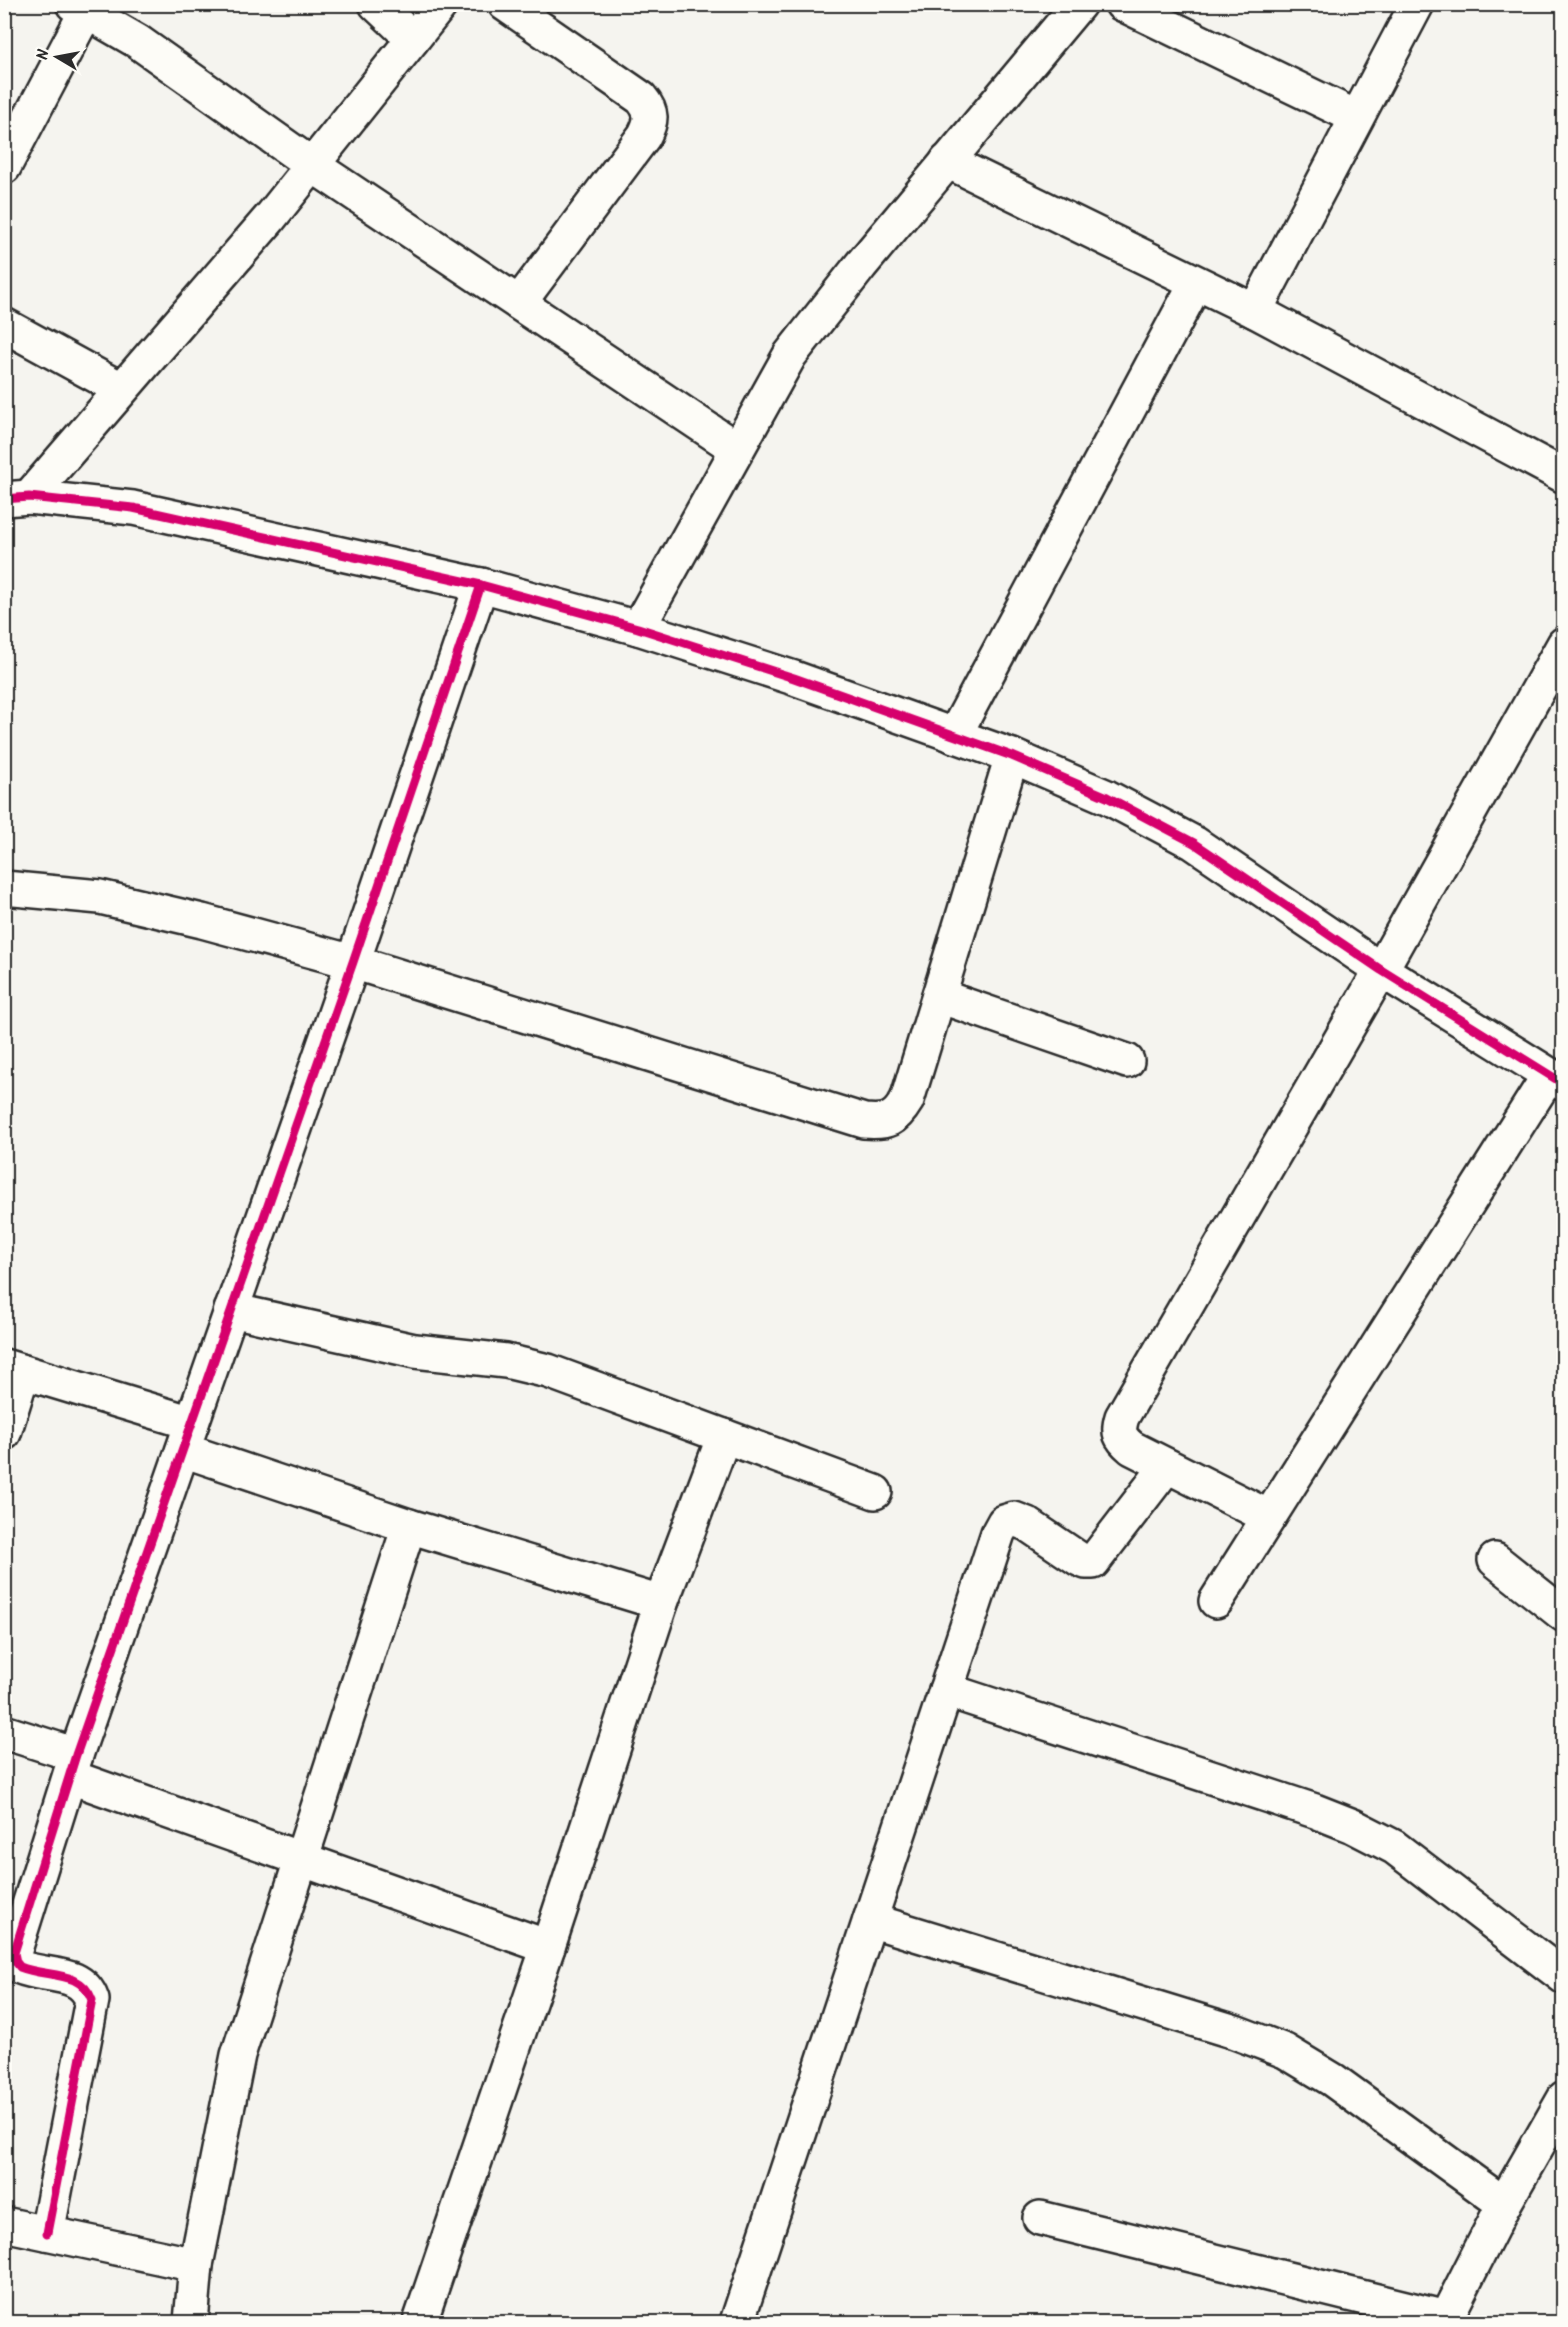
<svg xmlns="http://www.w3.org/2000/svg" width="1568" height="2327" viewBox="0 0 1568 2327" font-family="Kalam,sans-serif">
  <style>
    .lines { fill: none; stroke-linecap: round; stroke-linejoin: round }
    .street-casing { stroke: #2b2b2b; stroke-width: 38 }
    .secondary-casing { stroke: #2b2b2b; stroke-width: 38 }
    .street { stroke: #fdfcf7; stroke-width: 33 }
    .secondary { stroke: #fdfcf7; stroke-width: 33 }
    .cycleway-casing { stroke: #fdfcf7; stroke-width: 13 }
    .cycleway { stroke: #d6006c; stroke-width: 9 }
  </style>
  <rect width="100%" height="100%" fill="#f5f4ef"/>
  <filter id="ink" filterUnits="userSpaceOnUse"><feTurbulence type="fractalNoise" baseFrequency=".0167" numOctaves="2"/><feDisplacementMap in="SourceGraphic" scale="12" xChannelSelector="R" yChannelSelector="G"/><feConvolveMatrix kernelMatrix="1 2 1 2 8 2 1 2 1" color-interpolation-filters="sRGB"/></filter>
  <g filter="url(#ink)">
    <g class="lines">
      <g class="street-casing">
        <g id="street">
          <path d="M73,4L137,41L312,165L737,449"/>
          <path d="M376,4L413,39"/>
          <path d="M505,4L641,98C653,112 652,121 644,136L519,303"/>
          <path d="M1122,4L1356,117"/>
          <path d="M947,161L1255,311L1564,476"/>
          <path d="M4,167L90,4"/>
          <path d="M1255,311L1417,4"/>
          <path d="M4,325L121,389"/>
          <path d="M29,497L270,218L441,4"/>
          <path d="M638,628L790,355L861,265L1079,4"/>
          <path d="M954,736L1196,283"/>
          <path d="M4,888L100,897L202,921L353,962L864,1121C888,1123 895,1120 907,1100L1012,756"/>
          <path d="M939,996L1127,1061"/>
          <path d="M231,1310L415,1351L506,1361L548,1371L875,1492"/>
          <path d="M4,1366L192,1423"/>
          <path d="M4,1433L23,1372"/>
          <path d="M183,1450L409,1526L661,1603"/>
          <path d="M1269,1517L1132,1448C1120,1438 1117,1433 1122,1417L1381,970L1564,644"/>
          <path d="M1495,1560L1564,1615"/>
          <path d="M1216,1601L1549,1075"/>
          <path d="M946,1690L1315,1811L1353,1826L1394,1847L1564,1977"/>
          <path d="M4,1732L76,1755"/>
          <path d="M71,1777L548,1947"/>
          <path d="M870,1920L1235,2032L1285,2051L1333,2080L1504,2204"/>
          <path d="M1040,2218L1446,2318"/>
          <path d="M4,2224L196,2265"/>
          <path d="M47,2233L92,2000C81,1969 46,1978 20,1967L16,1962L14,1953L76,1755L353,962L481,585"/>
          <path d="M191,2322L196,2265L238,2055L409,1526"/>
          <path d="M420,2322L548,1947L661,1603L724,1436"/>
          <path d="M737,2322L998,1533L1004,1522L1014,1519L1027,1524L1079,1559L1086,1562H1093L1167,1466"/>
          <path d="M1444,2322L1504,2204L1564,2099"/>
        </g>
      </g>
      <g class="secondary-casing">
        <path id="secondary" d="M4,499L29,497L133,508L481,585L638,628L794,678L1012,756L1107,797L1194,843L1381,970L1564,1084"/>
      </g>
      <use href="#street" class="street"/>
      <use href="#secondary" class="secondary"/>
      <g class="cycleway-casing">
        <g id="cycleway">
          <path d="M4,499L29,497L133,508L481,585L638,628L794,678L1012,756L1107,797L1194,843L1381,970L1564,1084"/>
          <path d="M47,2233L92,2000C81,1969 46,1978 20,1967L16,1962L14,1953L76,1755L353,962L481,585"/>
        </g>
      </g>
      <use href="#cycleway" class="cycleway"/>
    </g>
  </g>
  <rect width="1568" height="2327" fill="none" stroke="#fdfcf7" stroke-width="24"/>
  <rect x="12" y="12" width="1544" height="2303" fill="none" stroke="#2b2b2b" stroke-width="2" filter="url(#ink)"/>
  <g transform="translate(57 57) rotate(280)" stroke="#fdfcf7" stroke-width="4.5" paint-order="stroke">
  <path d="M0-4.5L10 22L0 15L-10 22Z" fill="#2b2b2b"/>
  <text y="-9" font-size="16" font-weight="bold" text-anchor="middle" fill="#2b2b2b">N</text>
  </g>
</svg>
